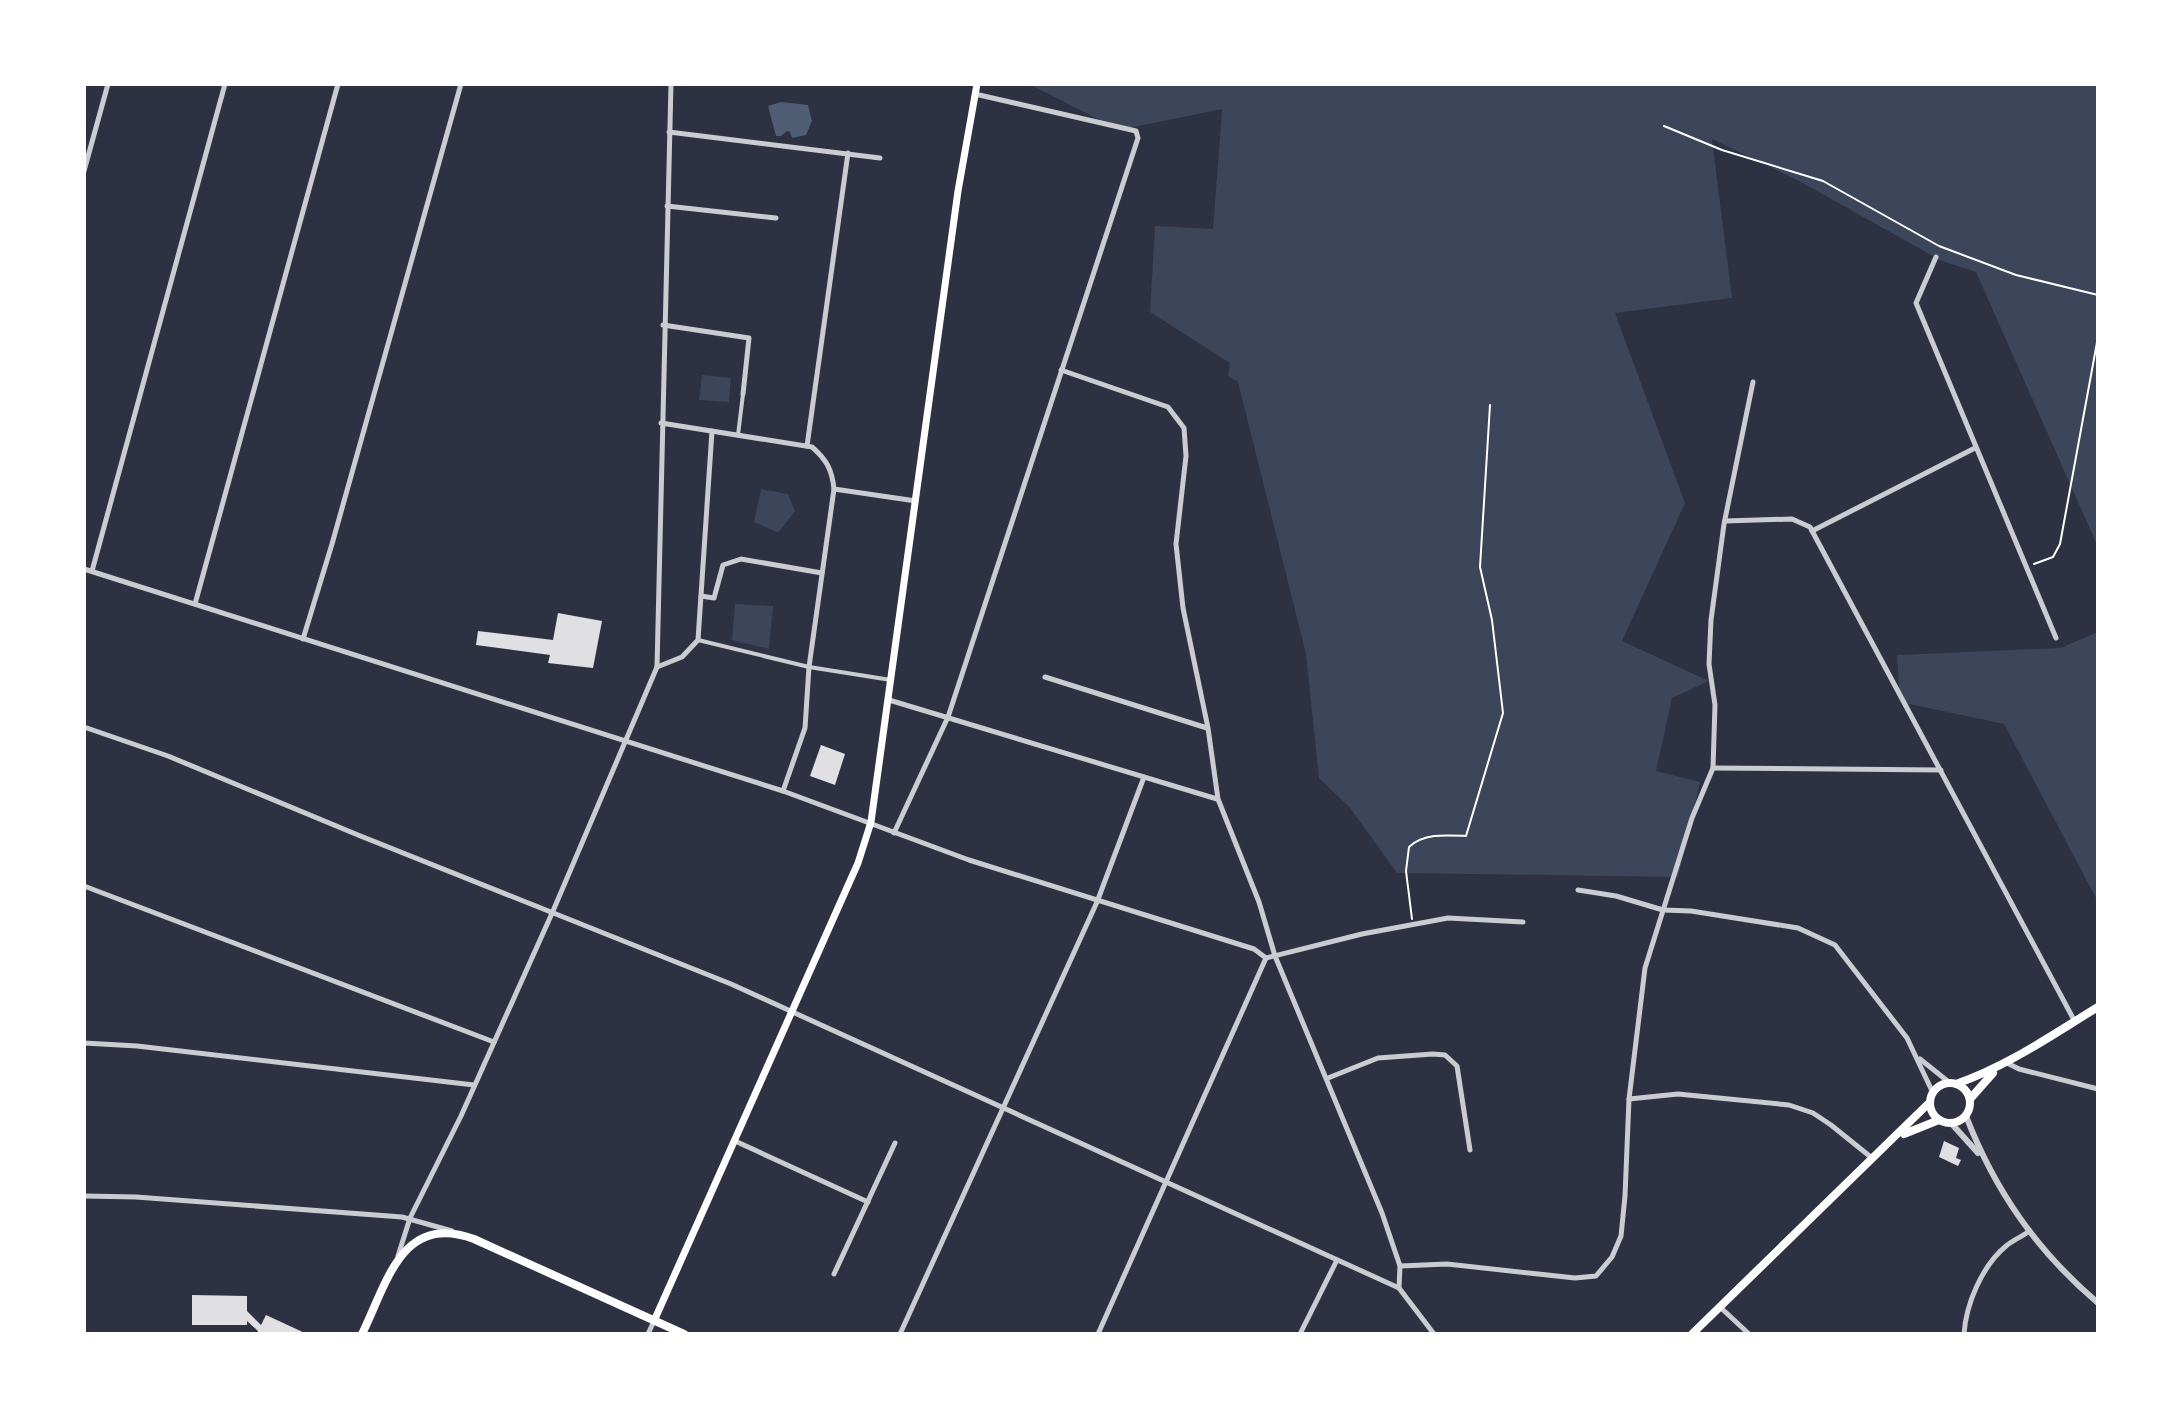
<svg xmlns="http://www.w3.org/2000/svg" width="2182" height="1418" viewBox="0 0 2182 1418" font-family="'Sofia Sans Condensed',sans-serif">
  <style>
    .green { fill: #3c4559 }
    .water { fill: #4f5d75 }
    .building { fill: #e0e0e3 }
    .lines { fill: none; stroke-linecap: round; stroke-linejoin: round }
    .path { stroke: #fff; stroke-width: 2 }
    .pedestrian { stroke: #caccd0; stroke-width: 4 }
    .minor { stroke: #caccd0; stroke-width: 5 }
    .tertiary { stroke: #caccd0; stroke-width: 6 }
    .secondary { stroke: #fff; stroke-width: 7 }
    .primary { stroke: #fff; stroke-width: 8 }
  </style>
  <rect width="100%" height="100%" fill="#2d3142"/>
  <g class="green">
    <path d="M1029,84H2098V547L1976,272L1942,261L1799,181L1712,139L1732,298L1615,313L1685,503L1622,641L1709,681L1672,698L1656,771L1700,782L1678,877L1397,873L1350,808L1319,778L1306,654L1238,382L1228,376L1230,363L1150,312L1155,226L1213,229L1222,109L1119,130Z"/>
    <path d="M702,375L731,378L729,402L699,400Z"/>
    <path d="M761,489L788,494L795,511L778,533L754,522Z"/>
    <path d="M735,604L773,606L769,649L732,640Z"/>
    <path d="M2098,632V897L2096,898L2004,724L1900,702L1897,655L2060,648Z"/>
  </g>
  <path class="water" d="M781,102L808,105L812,121L806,135L792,138L790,132L787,131L781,136H776L768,106Z"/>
  <g class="building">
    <path d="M558,613L602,621L593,668L548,663L550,655L476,645L478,631L553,640Z"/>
    <path d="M821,745L845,754L835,785L810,776Z"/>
    <path d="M1944,1141L1959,1148L1956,1158L1961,1160L1958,1166L1939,1157Z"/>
    <path d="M192,1295L247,1296V1311L261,1325L266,1315L307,1334H256L258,1331L247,1321V1325H192Z"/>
  </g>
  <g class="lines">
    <g class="path">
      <path d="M1664,126L1722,150L1823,181L1939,246L2016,275L2098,295"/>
      <path d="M2034,564L2053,557L2060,544L2098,337"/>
      <path d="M1412,919L1406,871L1409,847C1424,833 1446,835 1466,836L1503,713L1492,620L1480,567L1490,405"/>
    </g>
    <g class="pedestrian">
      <path d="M738,435L743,394"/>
      <path d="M698,640L809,667L891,680"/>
    </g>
    <g class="minor">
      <path d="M669,132L880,158"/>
      <path d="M84,171L108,84"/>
      <path d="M667,206L776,218"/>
      <path d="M1936,257L1916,303L2056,638"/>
      <path d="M663,325L749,338L743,394"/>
      <path d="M1061,370L1168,407L1184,428L1186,456L1176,544L1183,608L1208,728L1218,799L1259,902L1275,956L1382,1213L1400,1266L1399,1288L1434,1334"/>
      <path d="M661,423L812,447C827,460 832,470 834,489L809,667L805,728L783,791"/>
      <path d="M807,446L848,153"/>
      <path d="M834,489L916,501"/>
      <path d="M1725,521L1792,519L1810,527L2074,1020"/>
      <path d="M1812,531L1975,448"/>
      <path d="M84,569L783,791L969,860L1254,949L1266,958L1362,934L1448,918L1523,922"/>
      <path d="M92,571L225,84"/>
      <path d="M701,596L714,598L723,565L741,559L822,573"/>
      <path d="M195,604L338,84"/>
      <path d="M303,639L332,544L461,84"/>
      <path d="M657,667L682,657L698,640L712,431"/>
      <path d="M1045,677L1207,728"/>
      <path d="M889,700L1217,799"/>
      <path d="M84,727L168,756L358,835L731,984L1399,1288"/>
      <path d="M1713,768L1941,770"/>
      <path d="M894,833L948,717L1138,138L1136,131L975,94"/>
      <path d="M84,886L494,1042"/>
      <path d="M1578,890L1616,896L1663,910L1691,911L1798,928L1835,945L1907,1038L1933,1093"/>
      <path d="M84,1043L137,1046L474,1085"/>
      <path d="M1920,1059L1950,1083"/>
      <path d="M2007,1063L2019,1069L2098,1089"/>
      <path d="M1328,1078L1378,1058L1433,1054L1445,1055L1457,1066L1470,1150"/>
      <path d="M1629,1099L1678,1094L1789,1105L1813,1113L1831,1125L1872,1158"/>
      <path d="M735,1141L868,1202"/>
      <path d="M84,1196L136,1197L402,1217L452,1231"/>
      <path d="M398,1256L410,1218L461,1116L553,911L657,667L671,84"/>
      <path d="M1400,1266L1447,1264L1575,1278L1596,1276L1612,1257L1621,1236L1625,1196L1629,1099L1645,968L1692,818L1713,768L1715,705L1709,664L1711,620L1724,524L1753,382"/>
      <path d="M834,1274L895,1143"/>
      <path d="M1720,1307L1749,1334"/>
      <path d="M648,1334L654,1321"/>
      <path d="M900,1334L1097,902L1144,777"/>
      <path d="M1098,1334L1266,958"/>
      <path d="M1300,1334L1337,1260"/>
      <path d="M1964,1334C1966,1304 1982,1266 2006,1246C2012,1241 2021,1237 2028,1232"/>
    </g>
    <g class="tertiary">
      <path d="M1966,1116C1995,1191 2037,1251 2098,1303"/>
      <path d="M1951,1123L1978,1153"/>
    </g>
    <path class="secondary" d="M654,1321L858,863L871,822L958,191L977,84"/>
    <g class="primary">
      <circle cx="1950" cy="1103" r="20"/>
      <path d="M1956,1084C2008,1066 2052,1035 2098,1007"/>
      <path d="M1970,1099L1993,1073"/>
      <path d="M1904,1134L1939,1120"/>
      <path d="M362,1334C387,1283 402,1212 474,1239L684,1334"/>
      <path d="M1692,1334L1930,1102"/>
    </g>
  </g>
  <rect width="2182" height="1418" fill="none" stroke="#ffffff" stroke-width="172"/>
</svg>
